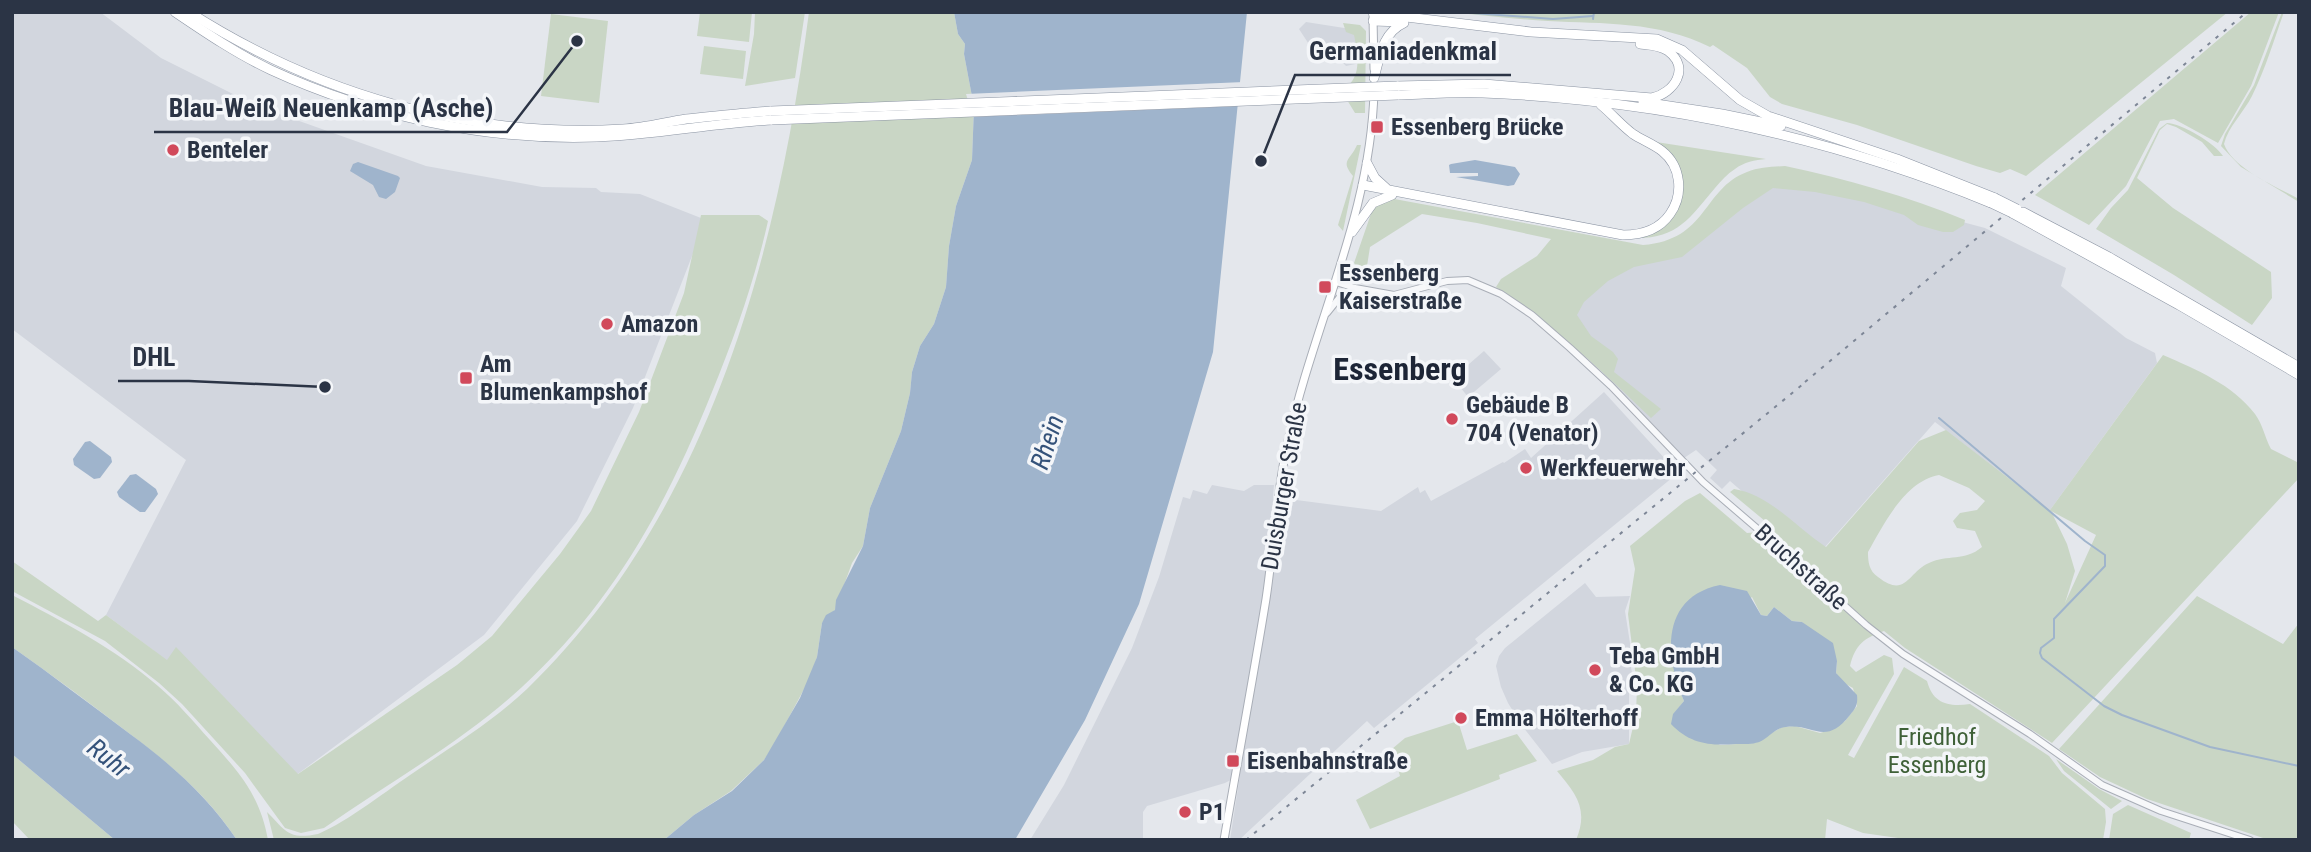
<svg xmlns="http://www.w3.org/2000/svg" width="2311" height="852" viewBox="0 0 2311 852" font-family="'Roboto Condensed',sans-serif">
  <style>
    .built { fill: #d2d6de }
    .green { fill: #c9d6c5; fill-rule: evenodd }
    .water { fill: #9fb4cc }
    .pier { fill: #e4e7ec }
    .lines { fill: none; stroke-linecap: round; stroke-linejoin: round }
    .stream { stroke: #9fb4cc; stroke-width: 2 }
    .tertiary-casing { stroke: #a9aeb7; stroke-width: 8 }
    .secondary-casing { stroke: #a9aeb7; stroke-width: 9 }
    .motorway-casing { stroke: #8b94a3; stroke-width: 10 }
    .tertiary { stroke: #f7f8fa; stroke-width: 6 }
    .secondary { stroke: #fff; stroke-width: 7 }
    .motorway { stroke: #fff; stroke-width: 9 }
    .rail { stroke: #7d8696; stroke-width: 2; stroke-dasharray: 3.5 7; stroke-linecap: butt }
    .motorway-bridge-casing { stroke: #8b94a3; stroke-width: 10; stroke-linecap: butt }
    .motorway-bridge { stroke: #fff; stroke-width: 9 }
    .poi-dot { fill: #d1495b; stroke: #f4f6f9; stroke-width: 2.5 }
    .labels { text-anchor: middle; stroke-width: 7; stroke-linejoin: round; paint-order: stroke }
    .poi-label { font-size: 24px; font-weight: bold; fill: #2b3445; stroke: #f4f6f9; text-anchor: start }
    .street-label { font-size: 24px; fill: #2b3445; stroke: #f4f6f9 }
    .park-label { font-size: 24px; fill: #3f6138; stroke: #f4f6f9 }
    .water-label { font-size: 26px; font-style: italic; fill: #34527a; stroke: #f4f6f9 }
    .district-label { font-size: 32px; font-weight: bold; fill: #1d2536; stroke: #f4f6f9 }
    .leader { fill: none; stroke: #2b3445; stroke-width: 2.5 }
    .callout-dot { fill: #2b3445; stroke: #f4f6f9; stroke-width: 2.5 }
    .callout-label { font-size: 26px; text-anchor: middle; font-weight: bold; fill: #2b3445; stroke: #f4f6f9; stroke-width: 7; stroke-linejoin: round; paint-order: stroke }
  </style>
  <rect width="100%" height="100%" fill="#e4e7ec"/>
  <g class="built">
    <path d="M12,12H100L161,58L257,106L426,166L542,187L596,188L601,192L640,194L706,220L633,408L577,521L484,635L287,782L153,650L106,615L186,460L12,329Z"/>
    <path d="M1306,22L1357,30L1360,63L1346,66L1332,51L1320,61L1299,29Z"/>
    <path d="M1816,183L1985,228L2066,268L2061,286L2126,338L2155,353L2157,363L2050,510L1935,422L1817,556L1730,481L1722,489L1710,478L1717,470L1696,450L1684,458L1592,361L1545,318L1623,253L1663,251L1696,231L1737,188Z"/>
    <path d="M1484,351L1501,369L1468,397L1453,378Z"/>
    <path d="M1604,392L1678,473L1475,639L1478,643L1374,728L1367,721L1239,840H1230L1240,775L1225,783L1147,806L1143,812V840H1030L1064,785L1132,648L1159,577L1183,497L1190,499L1193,490L1207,494L1212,485L1244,491L1254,485H1274L1273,497L1381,511L1418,487L1420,493L1425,490L1431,501L1503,462L1504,463L1525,449L1531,458Z"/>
    <path d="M1585,583L1596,597L1630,596L1625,611L1632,656L1629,658L1635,687L1629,689V744L1582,752L1552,764L1523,727L1508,703L1501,687L1496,666L1499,656L1505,648Z"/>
  </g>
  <g class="green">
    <path d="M700,12H752L749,42L697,36Z"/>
    <path d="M755,12H805L795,78L745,86L754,34Z"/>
    <path d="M809,12H954L958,34L965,44L964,54L974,107L972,160L956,206L949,246L946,287L934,324L920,346L912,372L910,393L901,431L870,508L863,546L852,563L835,610L822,623L817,657L810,678L774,745L764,760L731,791L694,815L664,840H274L267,812C286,831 288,840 318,834C349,821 387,790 416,771C454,745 493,721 527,689C709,513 777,256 809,12Z"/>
    <path d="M1446,12H2228L2026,176L2010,169L2000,173L1976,166L1857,125L1782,104L1770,97L1747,68L1713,45L1710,47C1658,21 1604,24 1548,21C1514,19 1480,15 1446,12Z"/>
    <path d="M2251,12H2279L2251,86L2218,143L2174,119L2160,121L2126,186L2089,225L2035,195Z"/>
    <path d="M2282,12H2284C2274,40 2265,70 2252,96C2244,112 2228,127 2224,144C2233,169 2277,187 2299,199V202L2241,167L2221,146L2225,134L2254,85Z"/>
    <path d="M551,14L608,21L599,103L541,96Z"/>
    <path d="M1343,23L1360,25L1366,31L1365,113H1355L1341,90C1363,80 1358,55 1354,35L1346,32Z"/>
    <path d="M704,46L746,51L743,79L700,74Z"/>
    <path d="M2167,123C2181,123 2216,144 2223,156H2214L2202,142L2176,127L2167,124L2160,130L2137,178L2173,208L2271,272L2272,298L2252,325L2174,275L2096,229L2111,208L2128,190L2159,129Z"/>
    <path d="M1656,142L1766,159C1755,160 1744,162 1735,169C1727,174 1721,181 1715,188C1689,219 1677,239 1634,238L1677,209L1672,159Z"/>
    <path d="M1357,145H1361L1343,231L1338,225L1353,176C1340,160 1350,161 1357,145Z"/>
    <path d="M1785,166C1846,179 1907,196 1965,220L1964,225L1953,232H1943L1918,225L1904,215L1864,202L1815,192L1773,188L1743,208L1682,257L1634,267L1608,281L1584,302L1577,315L1591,336L1613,352L1618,359L1614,372L1661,409L1651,418C1602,371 1553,325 1496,287L1501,279L1537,256L1551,239L1477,223L1422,214L1370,247L1367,266L1360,270L1354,263L1374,205L1389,198L1643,245C1708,240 1702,189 1747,172C1759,167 1772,167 1785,166Z"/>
    <path d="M701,215H759L768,221C755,279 735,336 712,392C666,506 614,602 522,687C462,742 390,782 324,828L301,833L285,828L245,773L182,704L159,683L105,641L12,591V561L98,621L106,615L167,660L176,647L298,774L457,665L492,636L560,554L591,511L639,412L684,293Z"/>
    <path d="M2163,355C2197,370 2232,384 2255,414C2263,425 2265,438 2271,449L2299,463V478L2052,743L1905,648L1884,631C1864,638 1855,645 1850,666L1856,672L1884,655L1892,658L1894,674L1848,755L1854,758L1904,667L1927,681C1933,704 1949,707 1970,704L2049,756L2062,773L2105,809L2106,822L2103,840H1912L1863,833L1827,819L1825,840H1576C1589,809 1576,794 1557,771L1593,760L1615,747L1629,744L1636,714L1637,686L1628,614L1635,569L1630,546L1685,501L1700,493L1747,533L1771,531V526L1730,492L1734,489C1769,494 1797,528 1826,547L1919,441L1946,430L2050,510ZM1939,475L1969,488L1985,501L1977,510L1960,513L1953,521L1957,528L1975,531L1982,547C1964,562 1948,554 1929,563C1908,572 1906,599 1878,577C1869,571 1868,562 1868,552C1884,524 1905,481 1939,475ZM2051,511L2096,535L2065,603L2075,571L2067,544ZM1752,597L1761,615L1767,616L1774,607L1792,621L1802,622L1837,661L1836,673L1842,682L1853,688L1857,706L1845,721L1833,729L1820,733L1795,726L1782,727L1754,743L1720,745L1673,715L1684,701L1676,682L1674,662Z"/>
    <path d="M12,595C64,622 114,648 158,686C177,702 193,721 210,740C239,772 260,795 268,840H237C207,795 173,767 130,734C91,704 52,675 12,647Z"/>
    <path d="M2197,596L2283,644L2299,623V840H2269L2147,799L2100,777L2059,749Z"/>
    <path d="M1458,721L1467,750L1517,734L1537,761L1499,775L1500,779L1370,829L1356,800L1400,776L1392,749L1405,738Z"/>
    <path d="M12,754L115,840H30L12,821Z"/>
    <path d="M2056,759L2099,789L2122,801L2111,809L2064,771Z"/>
    <path d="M2128,805L2191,833L2189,840H2109L2113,814Z"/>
  </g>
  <g class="water">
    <path d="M954,12H1247L1213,352L1139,604L1085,720L1015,840H664L694,815L732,791L764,760L800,698L817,657L822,623L826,615L835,610L836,600L863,546L870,508L901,431L910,393L912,372L920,346L934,324L946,287L949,246L956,206L972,160L974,107L964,54L965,44L958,34Z"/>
    <path d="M1475,160L1515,167L1520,174L1514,185L1508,186L1456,177L1478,176V173H1450L1449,165L1451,164Z"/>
    <path d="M358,162L398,176L400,178L395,192L386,199L379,197L373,185L350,171L353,164Z"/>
    <path d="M90,441L111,457L112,462L100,478L94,479L74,465L73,459L85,442Z"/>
    <path d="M136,474L156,489L158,494L145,512H140L119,497L117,492L130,475Z"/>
    <path d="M1720,585L1747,591L1761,615L1767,616L1774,607L1792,621L1802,622L1833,643L1837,661L1836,673L1857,695C1858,704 1856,708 1850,715C1825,747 1813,723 1786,727C1776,728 1771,735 1763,740C1755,745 1744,744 1736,744C1710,746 1690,744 1671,724L1673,714L1684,701C1664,656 1661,597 1720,585Z"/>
    <path d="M12,647C52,675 91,705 130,734C172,765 208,797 237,840H115L12,754Z"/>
  </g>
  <path class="pier" d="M1244,82L1241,106L970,117V107L966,94Z"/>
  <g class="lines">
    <g class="stream">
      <path d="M1459,12L1553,19L1593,16"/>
      <path d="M1593,19L1594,12"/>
      <path d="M1939,418L2085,541L2105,555V566L2054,619V638L2041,648L2040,653L2042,658L2104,706L2122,715L2210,747L2299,766"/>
    </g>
    <g class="tertiary-casing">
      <g id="tertiary">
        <path d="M1336,282L1355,288L1394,295L1447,281L1468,280L1501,294L1532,315L1570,348L1611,386L1703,482L1788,555L1866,625L1903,654L2030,734L2102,785L2161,811L2250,840"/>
        <path d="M1327,313L1339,298L1359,291"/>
      </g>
    </g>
    <g class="secondary-casing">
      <g id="secondary">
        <path d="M1373,17L1374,69"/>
        <path d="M1224,840C1238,759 1253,679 1266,599C1274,546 1276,493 1288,441C1314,323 1371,214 1374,91"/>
      </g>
    </g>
    <g class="motorway-casing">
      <g id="motorway">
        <path d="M175,12C206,33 237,54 271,70C371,116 486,141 597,137C655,135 713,123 772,120"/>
        <path d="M189,12C319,95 468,138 623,129C644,128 666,122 686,119C715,116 743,113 771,111"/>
        <path d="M1373,13L1531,32L1657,39L1682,50L1740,100L1768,116L1897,159L1995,198"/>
        <path d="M1373,21L1403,22"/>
        <path d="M1374,78C1380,57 1382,33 1404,23"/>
        <path d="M1397,86L1484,84L1652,98C1674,93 1691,68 1668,51C1660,45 1649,45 1640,44"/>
        <path d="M1398,95C1426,94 1455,92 1483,93C1658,100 1830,137 1991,203"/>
        <path d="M1643,102L1722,114L1781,126"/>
        <path d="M1367,163L1375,178L1386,188"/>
        <path d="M1363,185L1623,235C1641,235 1659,230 1670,214C1684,194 1681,166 1662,151C1653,144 1642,140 1633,134C1622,126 1612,114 1601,105"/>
        <path d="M2023,212L2109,257L2299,367"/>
        <path d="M2012,213L2179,305L2299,375"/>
        <path d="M1352,232L1373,203L1392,195"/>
      </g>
    </g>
    <use href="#tertiary" class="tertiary"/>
    <use href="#secondary" class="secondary"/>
    <use href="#motorway" class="motorway"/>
    <g class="rail">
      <path d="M1805,382L2247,12"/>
      <path d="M1246,840L1802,385"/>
    </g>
    <g class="motorway-bridge-casing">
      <g id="motorway-bridge">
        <path d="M771,111L1397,86"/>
        <path d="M772,120L1398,95"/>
        <path d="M1995,198L2017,209"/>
        <path d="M1991,203L2012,213"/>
      </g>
    </g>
    <use href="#motorway-bridge" class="motorway-bridge"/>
  </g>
  <g class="poi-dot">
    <rect x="1370" y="120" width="14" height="14" rx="3.5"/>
    <circle cx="173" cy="150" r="7"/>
    <rect x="1318" y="280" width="14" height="14" rx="3.5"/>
    <circle cx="607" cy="324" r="7"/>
    <rect x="459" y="371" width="14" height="14" rx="3.5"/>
    <circle cx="1452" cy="419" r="7"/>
    <circle cx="1526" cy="468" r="7"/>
    <circle cx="1595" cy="670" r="7"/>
    <circle cx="1461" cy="718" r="7"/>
    <rect x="1226" y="754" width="14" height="14" rx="3.5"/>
    <circle cx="1185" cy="812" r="7"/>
  </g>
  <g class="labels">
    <g class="poi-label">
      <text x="1391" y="135">Essenberg Brücke</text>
      <text x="187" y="158">Benteler</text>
      <text x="1339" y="281">Essenberg<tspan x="1339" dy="28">Kaiserstraße</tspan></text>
      <text x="621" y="332">Amazon</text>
      <text x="480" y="372">Am<tspan x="480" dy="28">Blumenkampshof</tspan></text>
      <text x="1466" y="413">Gebäude B<tspan x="1466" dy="28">704 (Venator)</tspan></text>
      <text x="1540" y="476">Werkfeuerwehr</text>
      <text x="1609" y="664">Teba GmbH<tspan x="1609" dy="28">&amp; Co. KG</tspan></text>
      <text x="1475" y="726">Emma Hölterhoff</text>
      <text x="1247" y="769">Eisenbahnstraße</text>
      <text x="1199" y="820">P1</text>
    </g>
    <g class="street-label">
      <text transform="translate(1284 486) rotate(-80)" y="8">Duisburger Straße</text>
      <text transform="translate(1801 567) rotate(42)" y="8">Bruchstraße</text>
    </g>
    <g class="park-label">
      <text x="1937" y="745">Friedhof<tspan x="1937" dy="28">Essenberg</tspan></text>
    </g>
    <g class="water-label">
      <text transform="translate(1047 442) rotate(-72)" y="9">Rhein</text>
      <text transform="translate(109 758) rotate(38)" y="9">Ruhr</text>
    </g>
    <g class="district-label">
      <text x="1400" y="380">Essenberg</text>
    </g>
  </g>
  <path class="leader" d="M1261 161L1295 75H1511M577 41L507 132H154M325 387L189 381H118"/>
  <g class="callout-dot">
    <circle cx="1261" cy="161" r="7"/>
    <circle cx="577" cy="41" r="7"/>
    <circle cx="325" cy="387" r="7"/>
  </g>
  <g class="callout-label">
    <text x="1403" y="60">Germaniadenkmal</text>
    <text x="331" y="117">Blau-Weiß Neuenkamp (Asche)</text>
    <text x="154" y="366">DHL</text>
  </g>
  <rect width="2311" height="852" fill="none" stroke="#2b3445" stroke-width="28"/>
</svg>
